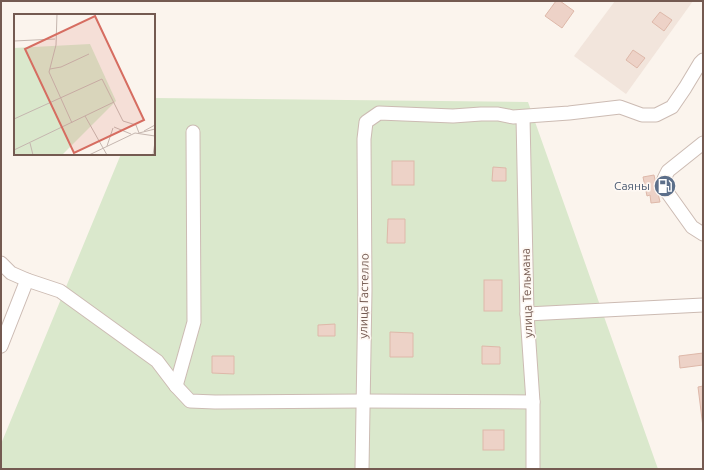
<svg xmlns="http://www.w3.org/2000/svg" width="704" height="470" viewBox="0 0 704 470" font-family="Ubuntu,sans-serif">
  <style>
    .residential { fill: #f2e5dc }
    .green { fill: #dae8cc }
    .building { fill: #edd2c7; stroke: #deb8a9 }
    .lines { fill: none; stroke-linecap: round; stroke-linejoin: round }
    .minor-casing { stroke: #ccbbb3; stroke-width: 15 }
    .minor { stroke: #fff; stroke-width: 13 }
    .labels { text-anchor: middle; stroke-width: 3.5; stroke-linejoin: round; paint-order: stroke }
    .service-label { font-size: 12px; fill: #4e5e75; stroke: #fef8f3; text-anchor: end }
    .street-label { font-size: 12px; fill: #745a51; stroke: #fef8f3 }
    .inset-road { fill: none; stroke: #c5b6af; stroke-width: 1 }
    .view { fill: #d66d61; fill-opacity: 0.15; stroke: #d66d61; stroke-width: 2 }
    .inset-edge { fill: none; stroke: #745a51; stroke-width: 2 }
  </style>
  <rect width="100%" height="100%" fill="#fbf4ed"/>
  <path class="residential" d="M615,1H693L626,94L574,56Z"/>
  <path class="green" d="M154,98L528,102L658,469H1V444L121,154H154Z"/>
  <g class="building">
    <path d="M556,1H560L574,11L562,28L545,16Z"/>
    <path d="M660,12L672,20L664,31L652,22Z"/>
    <path d="M633,50L645,58L637,68L626,60Z"/>
    <rect x="392" y="161" width="22" height="24"/>
    <path d="M493,167L506,168V181H492Z"/>
    <path d="M654,175L660,202L651,203L650,195L647,196L643,177Z"/>
    <path d="M671,178L673,190L659,194L656,181Z"/>
    <path d="M388,219H405V243H387Z"/>
    <rect x="484" y="280" width="18" height="31"/>
    <path d="M335,324V336H318V325Z"/>
    <path d="M390,332L413,333V357H390Z"/>
    <path d="M482,346L500,347V364H482Z"/>
    <path d="M703,353V365L680,368L679,356Z"/>
    <path d="M212,356H234V374L212,373Z"/>
    <path d="M703,386V427L698,387Z"/>
    <rect x="483" y="430" width="21" height="20"/>
  </g>
  <g class="lines">
    <g class="minor-casing">
      <g id="minor">
        <path d="M523,117L527,314L533,402V469"/>
        <path d="M664,179L668,171L703,143"/>
        <path d="M667,192L692,227L703,234"/>
        <path d="M1,263L11,273L27,280L60,291L157,361L176,386L190,401L215,402L362,401L533,402"/>
        <path d="M527,314L703,305"/>
        <path d="M1,346L27,280"/>
        <path d="M176,386L194,322L193,132"/>
        <path d="M362,469L365,290L364,139L366,122L379,113L453,116L481,114H498L513,117L569,113L620,107L642,115H656L672,107L685,88L700,63L703,60"/>
      </g>
    </g>
    <use href="#minor" class="minor"/>
  </g>
  <defs>
    <g id="fuel-disc" transform="scale(1.15)"><circle r="9.5" fill="#5c6f8a" stroke="#fef8f3"/><path d="M-5.5-6h7V0h2V4h1.3V-2.5L3-4.5l.8-.8L6-3V5H2.5V1h-1V6h-7ZM-4.2-4.7v3.2H.2V-4.7Z" fill="#fff"/></g>
  </defs>
  <g fill-rule="evenodd">
    <use href="#fuel-disc" x="665" y="186"/>
  </g>
  <g class="labels">
    <g class="service-label">
      <text x="650" y="190">Саяны</text>
    </g>
    <g class="street-label">
      <text transform="translate(527 293) rotate(-92)" y="4">улица Тельмана</text>
      <text transform="translate(364 296) rotate(-89)" y="4">улица Гастелло</text>
    </g>
  </g>
  <g transform="translate(14 14)">
    <rect width="141" height="141" fill="#fbf4ed"/>
    <path d="M76,30L102,87L48,141H0V34Z" fill="#dae8cc"/>
    <path class="inset-road" d="M43,0L42,31L35,58L58,109M0,27L41,25M36,55L47,53L75,40M71,102L93,141M0,105L88,65L109,107L122,111L125,119L141,115M100,113L117,120M130,117L141,111M16,129L19,141M93,132L99,114M0,136L100,88M75,141L121,119L141,122M139,141L141,128"/>
    <path class="view" d="M81,2L130,106L60,139L11,35Z"/>
    <rect width="141" height="141" class="inset-edge"/>
  </g>
  <rect width="704" height="470" fill="none" stroke="#745a51" stroke-width="4"/>
</svg>
